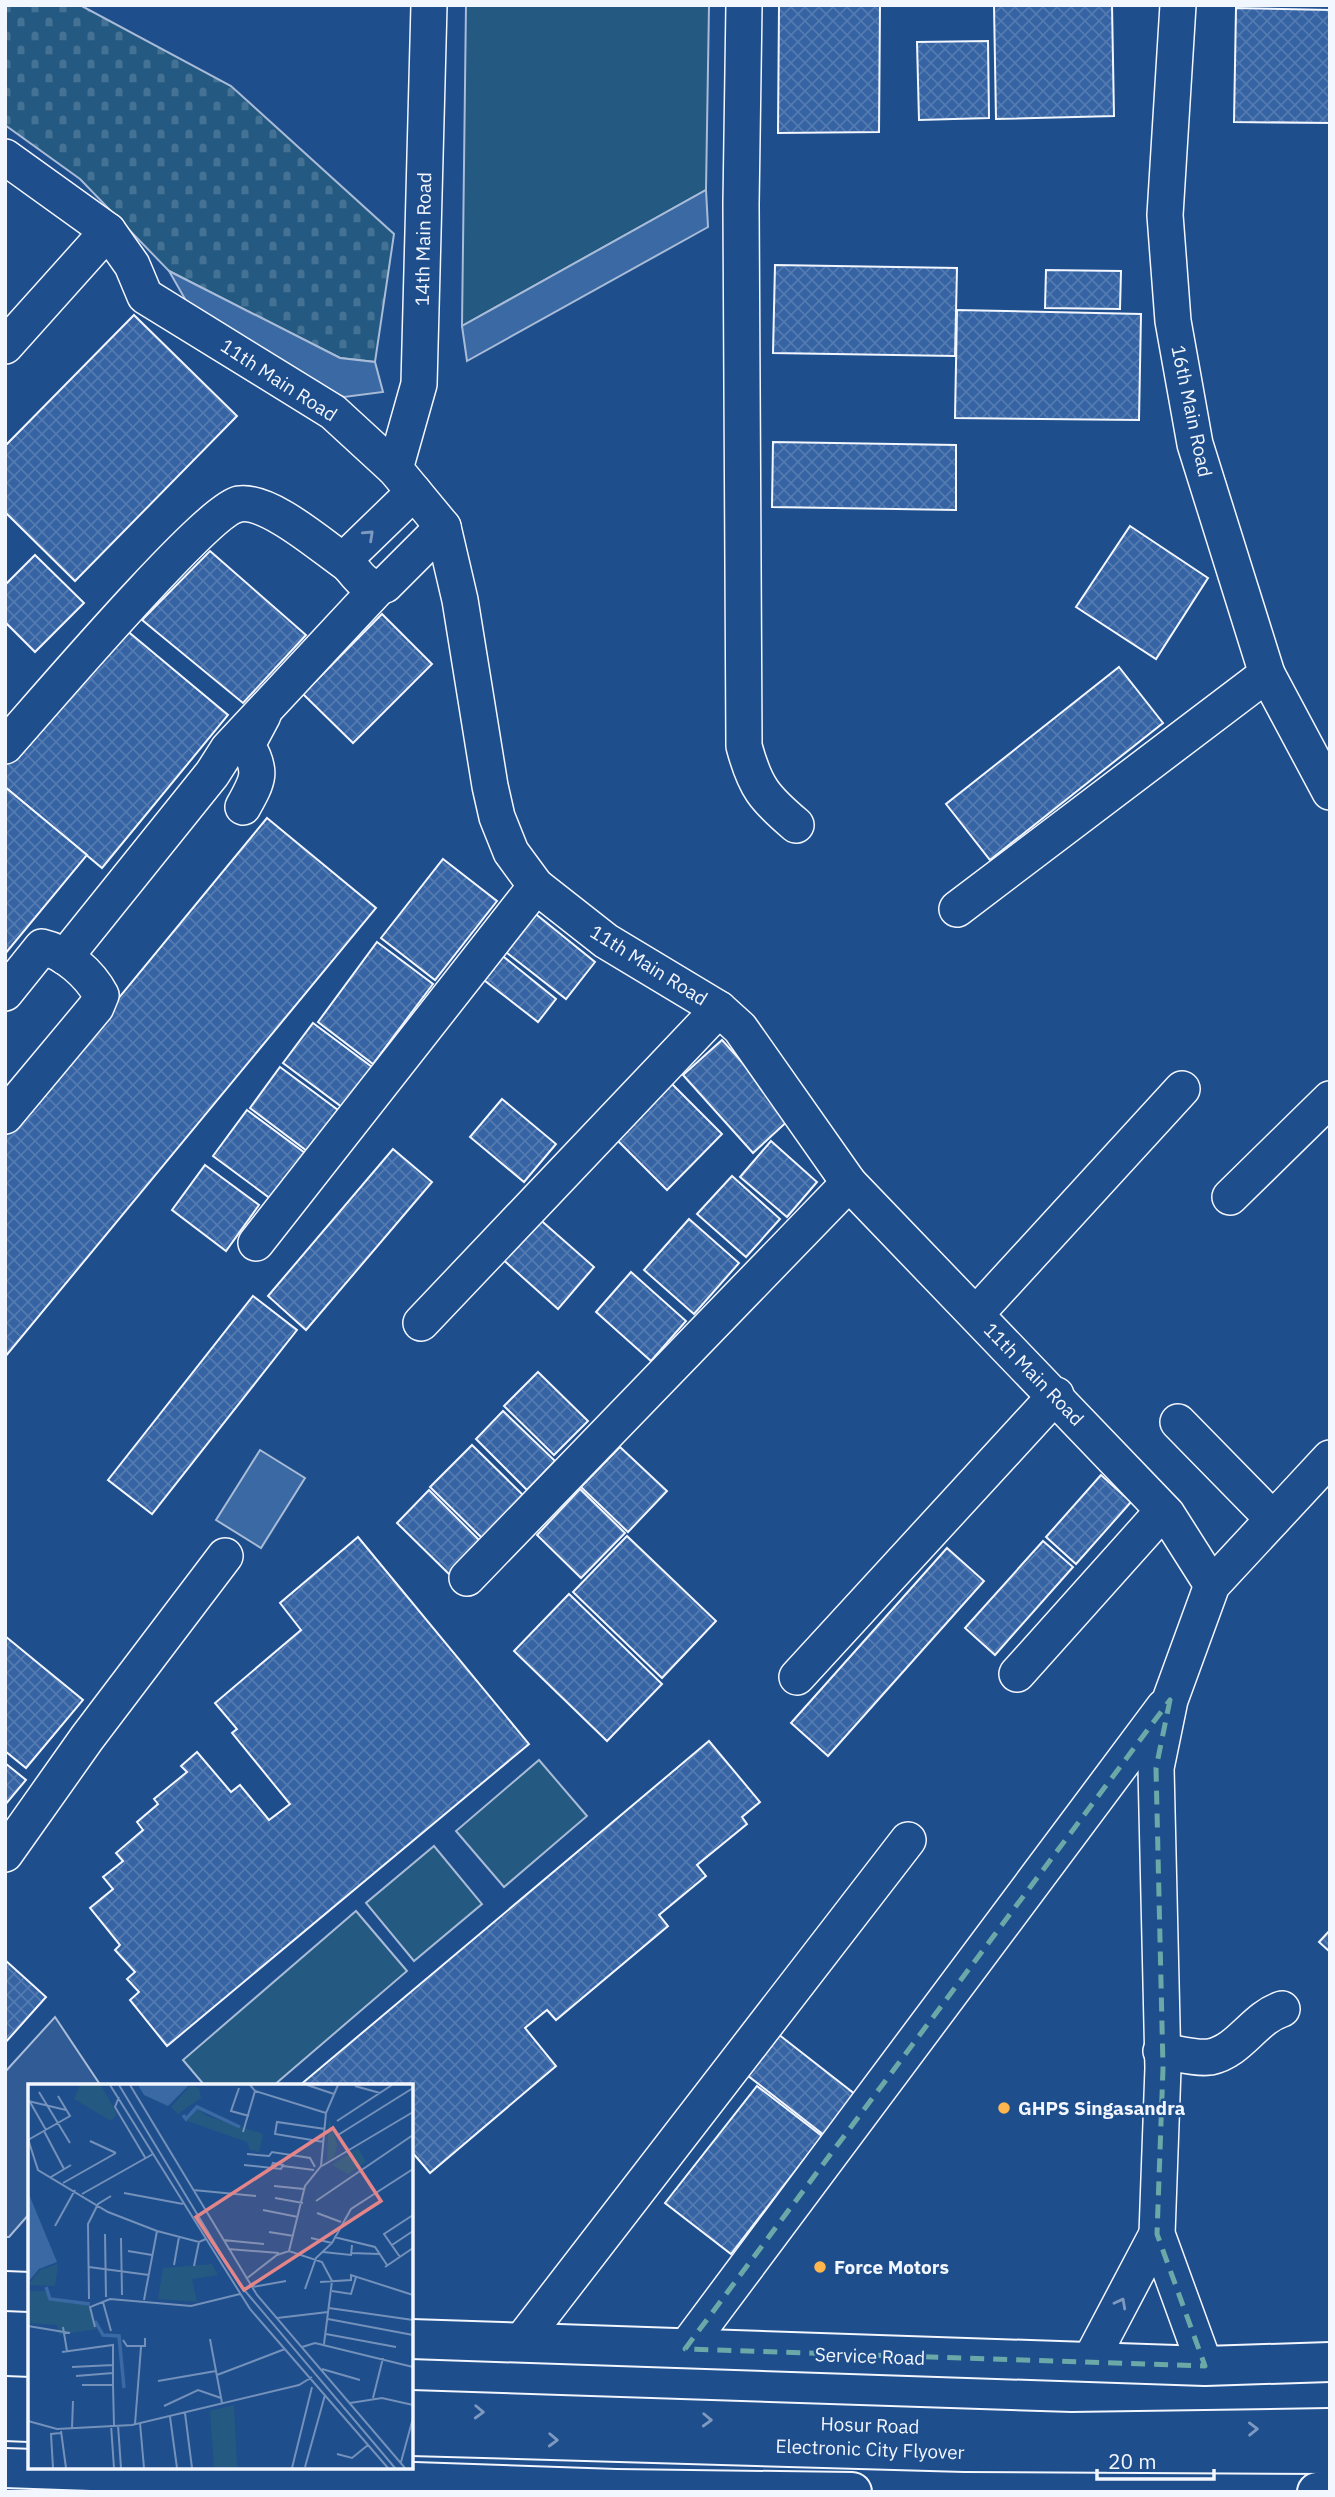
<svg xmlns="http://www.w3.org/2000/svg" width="1335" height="2497" viewBox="0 0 1335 2497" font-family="'IBM Plex Sans',sans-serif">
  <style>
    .green { fill: #245a82; stroke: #a8bbd7; stroke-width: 2 }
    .cemetery { fill: url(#cemetery-stones); stroke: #a8bbd7; stroke-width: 2 }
    .parking { fill: #305b95; stroke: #a8bbd7; stroke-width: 2 }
    .water { fill: #3b69a3; stroke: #a8bbd7; stroke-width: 2 }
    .building { fill: url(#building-cross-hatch); stroke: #f2f6ff; stroke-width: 2 }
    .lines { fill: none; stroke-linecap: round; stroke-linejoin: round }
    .minor-casing { stroke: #f2f6ff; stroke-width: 38 }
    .tertiary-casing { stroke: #f2f6ff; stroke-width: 42 }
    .trunk-casing { stroke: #f2f6ff; stroke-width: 42 }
    .motorway-casing { stroke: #f2f6ff; stroke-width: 42 }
    .minor { stroke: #1f4e8c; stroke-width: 35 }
    .tertiary { stroke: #1f4e8c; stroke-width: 38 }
    .trunk { stroke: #1f4e8c; stroke-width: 38 }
    .motorway { stroke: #1f4e8c; stroke-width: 38 }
    .oneway { stroke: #7e9ac0 }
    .marked { fill: none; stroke: #6aa9a8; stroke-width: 5; stroke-dasharray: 14 9; stroke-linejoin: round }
    .poi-dot { fill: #ffb74d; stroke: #1f4e8c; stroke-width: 2.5 }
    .labels { text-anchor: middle; stroke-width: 5; stroke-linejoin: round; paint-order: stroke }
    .street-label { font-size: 19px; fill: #f2f6ff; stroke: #1f4e8c }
    .poi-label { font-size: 19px; font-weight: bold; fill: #f2f6ff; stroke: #1f4e8c; text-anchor: start }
    .inset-river { fill: none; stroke: #3b69a3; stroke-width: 3.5 }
    .inset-road { fill: none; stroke: #7391ba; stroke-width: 2 }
    .view { fill: #e38589; fill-opacity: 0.15; stroke: #e38589; stroke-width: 3.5 }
    .inset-edge { fill: none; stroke: #f2f6ff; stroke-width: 3.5 }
  </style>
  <defs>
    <pattern id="cemetery-stones" width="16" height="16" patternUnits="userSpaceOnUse" patternTransform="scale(1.75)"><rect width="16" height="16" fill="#245a82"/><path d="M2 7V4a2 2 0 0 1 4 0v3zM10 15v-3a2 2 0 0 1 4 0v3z" fill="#447295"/></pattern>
    <pattern id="building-cross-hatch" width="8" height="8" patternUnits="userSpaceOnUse" patternTransform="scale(1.75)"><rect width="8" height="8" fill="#3563a3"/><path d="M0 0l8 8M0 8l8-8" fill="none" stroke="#537ab1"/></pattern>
  </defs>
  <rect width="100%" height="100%" fill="#1f4e8c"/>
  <g class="green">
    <path d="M466,5H709L706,190L462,326Z"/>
    <path d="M539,1760L587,1816L504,1887L456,1831Z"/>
    <path d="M434,1846L482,1904L414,1961L366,1903Z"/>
    <path d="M356,1911L407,1971L273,2086H205L183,2060Z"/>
  </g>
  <path class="cemetery" d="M5,5H80L231,86L394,234L375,362L340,358L169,271L80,179L5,125Z"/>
  <path class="parking" d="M55,2017L101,2086H30V2213L9,2237H5V2072Z"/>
  <g class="water">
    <path d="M706,190L708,227L467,361L462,326Z"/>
    <path d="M169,271L340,358L375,362L383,392L344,397L311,383L197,320Z"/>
    <path d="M260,1450L305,1478L261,1548L216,1520Z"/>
  </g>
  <g class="building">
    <path d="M779,5H880L879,132L778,133Z"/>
    <path d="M994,5H1112L1114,116L996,119Z"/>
    <path d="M1236,8L1330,10V123L1234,122Z"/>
    <path d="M988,41L989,118L919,120L917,42Z"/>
    <path d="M775,265L957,268L955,356L773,353Z"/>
    <path d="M1046,270L1121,271L1120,309L1045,308Z"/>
    <path d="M957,310L1141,314L1139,420L955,418Z"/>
    <path d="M134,315L237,416L75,581L5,512V446Z"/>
    <path d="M773,442L956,445V510L772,507Z"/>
    <path d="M1130,526L1208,578L1156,659L1076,607Z"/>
    <path d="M210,551L306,635L243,703L142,620Z"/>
    <path d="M35,555L84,603L35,652L5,622V585Z"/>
    <path d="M382,614L432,664L353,743L303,694Z"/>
    <path d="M125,629L228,715L102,868L5,787V762Z"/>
    <path d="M1119,667L1163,723L990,860L946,804Z"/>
    <path d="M5,787L87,855L5,954Z"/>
    <path d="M267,818L376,908L5,1357V1136Z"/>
    <path d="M443,859L497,901L435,980L381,938Z"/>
    <path d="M532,911L595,962L566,999L502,949Z"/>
    <path d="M377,942L433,984L373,1064L318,1022Z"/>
    <path d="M499,953L556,999L538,1022L480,977Z"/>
    <path d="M313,1023L372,1067L342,1107L283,1063Z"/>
    <path d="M722,1040L792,1117L753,1153L683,1075Z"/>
    <path d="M280,1067L338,1110L307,1151L250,1108Z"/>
    <path d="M668,1080L722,1134L667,1190L613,1136Z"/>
    <path d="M502,1099L556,1144L524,1182L470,1137Z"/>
    <path d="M247,1110L305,1153L271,1199L213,1156Z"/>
    <path d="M771,1141L817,1182L787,1217L740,1177Z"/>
    <path d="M393,1149L432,1182L306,1330L268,1296Z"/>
    <path d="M205,1165L259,1205L226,1251L172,1210Z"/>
    <path d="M732,1176L780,1219L746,1257L697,1214Z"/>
    <path d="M536,1216L594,1267L558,1309L500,1257Z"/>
    <path d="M689,1219L739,1263L694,1314L644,1270Z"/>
    <path d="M631,1272L686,1321L651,1361L596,1312Z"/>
    <path d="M253,1296L297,1330L152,1514L108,1480Z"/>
    <path d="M538,1372L588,1421L554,1455L504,1406Z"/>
    <path d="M503,1411L555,1461L527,1490L476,1439Z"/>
    <path d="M472,1445L524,1496L483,1539L430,1487Z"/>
    <path d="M620,1447L667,1491L628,1532L581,1487Z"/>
    <path d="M1101,1475L1131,1502L1076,1564L1046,1537Z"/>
    <path d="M580,1489L625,1533L581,1578L537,1535Z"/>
    <path d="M429,1490L481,1542L449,1574L397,1523Z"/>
    <path d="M627,1536L716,1621L662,1678L573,1592Z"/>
    <path d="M358,1537L529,1744L167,2046L130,2000L139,1992L127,1979L135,1972L115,1950L120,1945L90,1908L113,1889L103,1877L123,1861L116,1853L143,1830L137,1822L158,1804L154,1799L187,1772L181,1766L197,1752L231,1792L240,1785L269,1820L290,1804L232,1733L237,1729L215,1703L301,1630L280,1603Z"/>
    <path d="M1043,1541L1073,1567L995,1655L965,1628Z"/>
    <path d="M947,1548L984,1581L828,1756L791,1723Z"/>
    <path d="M569,1594L662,1684L607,1741L514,1651Z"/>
    <path d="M5,1636L83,1700L26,1768L5,1751Z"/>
    <path d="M709,1741L760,1802L742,1817L747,1824L697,1865L706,1876L659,1915L668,1926L556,2020L547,2010L525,2028L556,2066L430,2173L411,2151V2086H299Z"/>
    <path d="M5,1763L26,1780L5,1805Z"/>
    <path d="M1330,1930V1952L1319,1942Z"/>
    <path d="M5,1960L46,1997L5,2043Z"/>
    <path d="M778,2034L856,2095L824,2135L747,2075Z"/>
    <path d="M757,2086L822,2136L731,2254L665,2203Z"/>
  </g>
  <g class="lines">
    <g class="minor-casing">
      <g id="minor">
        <path d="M744,5L741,204L744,746C755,787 764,798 796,825"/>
        <path d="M1178,5L1165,215L1173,321L1195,444L1267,674L1330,792"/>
        <path d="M5,157L108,231L132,265L145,296L333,412L395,469L443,527L460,600L490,786L497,817L511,852L536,886L606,941L719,1009L740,1028L849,1183L1167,1514L1212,1585"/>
        <path d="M5,346L108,231"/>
        <path d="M395,469L419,384L429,5"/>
        <path d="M414,492L349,555V565C359,577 368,592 385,585L443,527"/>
        <path d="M5,746C38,709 207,510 239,504C269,499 324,548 349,565"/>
        <path d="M243,807C258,780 263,772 247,745L263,715"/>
        <path d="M957,909L1267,674"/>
        <path d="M65,957L212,774L228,749L378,588"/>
        <path d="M5,993L42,947C65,952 90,974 101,995L96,1007L5,1116"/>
        <path d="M1230,1197L1330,1099"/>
        <path d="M256,1243L536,886"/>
        <path d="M976,1314L1182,1089"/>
        <path d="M421,1323L719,1009"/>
        <path d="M1178,1422L1273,1519"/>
        <path d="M467,1578L849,1183"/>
        <path d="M1017,1674L1163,1511"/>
        <path d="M797,1677L1056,1395"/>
        <path d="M5,1854L87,1738L225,1556"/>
        <path d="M1161,2051C1176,2053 1196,2059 1210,2057C1240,2051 1254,2018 1282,2009"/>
        <path d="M520,2343L908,1840"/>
        <path d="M685,2349L1164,1707"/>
        <path d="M1089,2363L1157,2234"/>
        <path d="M1205,2366L1157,2234L1163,2068L1156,1768L1170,1700L1212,1585L1330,1458"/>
      </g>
    </g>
    <g class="tertiary-casing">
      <g id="tertiary">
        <path d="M5,2291L30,2292"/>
        <path d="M411,2339L1205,2366L1330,2362"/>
      </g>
    </g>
    <g class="trunk-casing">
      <g id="trunk">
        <path d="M5,2396L30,2397"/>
        <path d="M411,2410L1071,2432L1330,2428"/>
      </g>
    </g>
    <g class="motorway-casing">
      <g id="motorway">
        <path d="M5,2421L30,2422"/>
        <path d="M411,2436L965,2452L1330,2454"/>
        <path d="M5,2468L616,2489L852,2492"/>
        <path d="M1317,2492L1330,2491"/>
      </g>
    </g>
    <use href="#minor" class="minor"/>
    <use href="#tertiary" class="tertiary"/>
    <use href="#trunk" class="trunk"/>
    <use href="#motorway" class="motorway"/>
  </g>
  <defs><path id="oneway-chevron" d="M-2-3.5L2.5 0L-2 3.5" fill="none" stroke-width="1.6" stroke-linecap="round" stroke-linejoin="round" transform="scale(1.75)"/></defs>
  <g class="oneway">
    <use href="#oneway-chevron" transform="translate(369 535) rotate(-43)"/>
    <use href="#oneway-chevron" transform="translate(1121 2303) rotate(-62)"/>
    <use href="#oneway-chevron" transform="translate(479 2412) rotate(2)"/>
    <use href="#oneway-chevron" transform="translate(707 2420) rotate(2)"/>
    <use href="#oneway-chevron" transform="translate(1253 2429) rotate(-1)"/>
    <use href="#oneway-chevron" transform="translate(553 2440) rotate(2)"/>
  </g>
  <path class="marked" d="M1170,1700L1156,1768L1163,2068L1157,2234L1205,2366L685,2349Z"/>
  <g class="poi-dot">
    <circle cx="1004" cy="2108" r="7"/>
    <circle cx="820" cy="2267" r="7"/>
  </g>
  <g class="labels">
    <g class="street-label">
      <text transform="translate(423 239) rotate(-89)" y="7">14th Main Road</text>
      <text transform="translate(279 380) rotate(33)" y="7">11th Main Road</text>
      <text transform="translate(1192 411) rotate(78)" y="7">16th Main Road</text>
      <text transform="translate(649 965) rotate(32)" y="7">11th Main Road</text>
      <text transform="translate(1034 1374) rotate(46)" y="7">11th Main Road</text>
      <text transform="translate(870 2356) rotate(2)" y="7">Service Road</text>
      <text transform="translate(870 2425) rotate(2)" y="7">Hosur Road</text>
      <text transform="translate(870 2449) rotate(2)" y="7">Electronic City Flyover</text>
    </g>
    <g class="poi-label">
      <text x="1018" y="2115">GHPS Singasandra</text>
      <text x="834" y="2274">Force Motors</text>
    </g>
  </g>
  <g transform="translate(28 2084)">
    <rect width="385" height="385" fill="#1f4e8c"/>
    <path d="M52,1H73L89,30L83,37L46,15ZM170,25L179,32L235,50L231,68L222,66L219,58L159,37ZM330,64L338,78L320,90L304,81ZM184,180L190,191L164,195L169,218L130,215L135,184ZM0,207H18L22,215L61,220L68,245L31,251L29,241L0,239ZM206,321L209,384H186L182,327Z" fill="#245a82"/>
    <path d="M163,1L171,4L173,14L150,30L143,23ZM30,180L27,202L0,201L12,186Z" fill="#245a82"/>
    <path d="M301,34L309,60L306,74L299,77Z" fill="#245a82"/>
    <path d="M110,1H161L140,22L116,11ZM0,108L29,178L11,185L0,198Z" fill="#3b69a3"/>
    <path class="inset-river" d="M155,31L158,35L169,23L212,43M18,203L22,215L62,220M67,237L75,251L91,252L96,304"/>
    <path class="inset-road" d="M82,1L222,225L360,384M91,1L212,201L367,384M102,1L229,211L377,384M222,1L227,7L298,29M279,1L306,10M327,2L352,9M211,4L203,27L221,32M11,8L42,59M91,13L87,23L118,75M0,17L38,26M2,18L18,46M309,37L364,1M16,47L36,85M215,48L227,7M310,51L385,4M0,55L10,86L80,128L129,147L171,158L178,155M0,56L42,32L30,12M62,57L88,69M296,58L247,50L249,38L297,45M219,70L241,72L244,68L282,74L287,83M216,81L253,85L255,81L245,79L243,84M255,82L286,86M294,82L385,28M23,93L43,81M35,99L88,69M246,102L276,105M165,106L228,112M96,109L155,120M54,110L125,70M247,114L275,119M288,117L385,51M235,126L270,133M289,129L313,138M27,142L47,106M241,148L266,152M77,150L78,213M306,153L347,163L359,181M93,154L94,211M283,154L304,159M195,156L236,160M364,161L385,147M200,165L251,169M100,167L124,171M261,167L277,102L293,82L298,29L310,1M295,168L323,171L324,161M323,169L351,170M372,173L356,150L385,131M146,181L151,153M166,182L171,158M61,183L121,191M357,183L385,164M218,195L249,171L261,167L294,178L304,197L296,260M292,198L323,196V191L385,211M224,203L258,197M277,205L288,174L304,159L323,125L385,85M304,207L323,210L328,193M61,215L60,140L70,120L83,112M116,216L129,147M75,218L83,247M301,224L385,236M249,234L300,228M300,235L385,251M0,242L42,249M35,243L39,267M67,243L62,223L82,215L163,222L212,210M298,250L368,263M182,255L194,319M95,256L99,262H117V254M274,263L287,259L385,283M34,268L85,261V301M44,283L85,281M294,285L332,296M189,291L257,265M48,292L85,289M130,297L188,287M54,301H85L86,341M345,314L355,274M322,319L354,314L385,321M136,322L170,306L193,314M157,329L164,384M142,333L149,384M0,337L29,345L104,341L271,301L284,293M112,339L116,384M107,340L113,263M83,341L86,384M90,341L93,384M44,344L45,317M33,347L38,384M309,370L324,374L340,361M373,378L385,334M277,383L297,311M25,384L23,350L33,349M264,384L284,303"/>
    <path class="view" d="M305,44L353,117L216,206L168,133Z"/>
    <rect width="385" height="385" class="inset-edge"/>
  </g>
  <rect width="1335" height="2497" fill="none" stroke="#f2f6ff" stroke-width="14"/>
  <path d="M1097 2469v10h117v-10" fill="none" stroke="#f2f6ff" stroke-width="3.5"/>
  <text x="1108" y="2469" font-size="21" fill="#f2f6ff" stroke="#1f4e8c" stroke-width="5" paint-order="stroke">20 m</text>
</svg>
